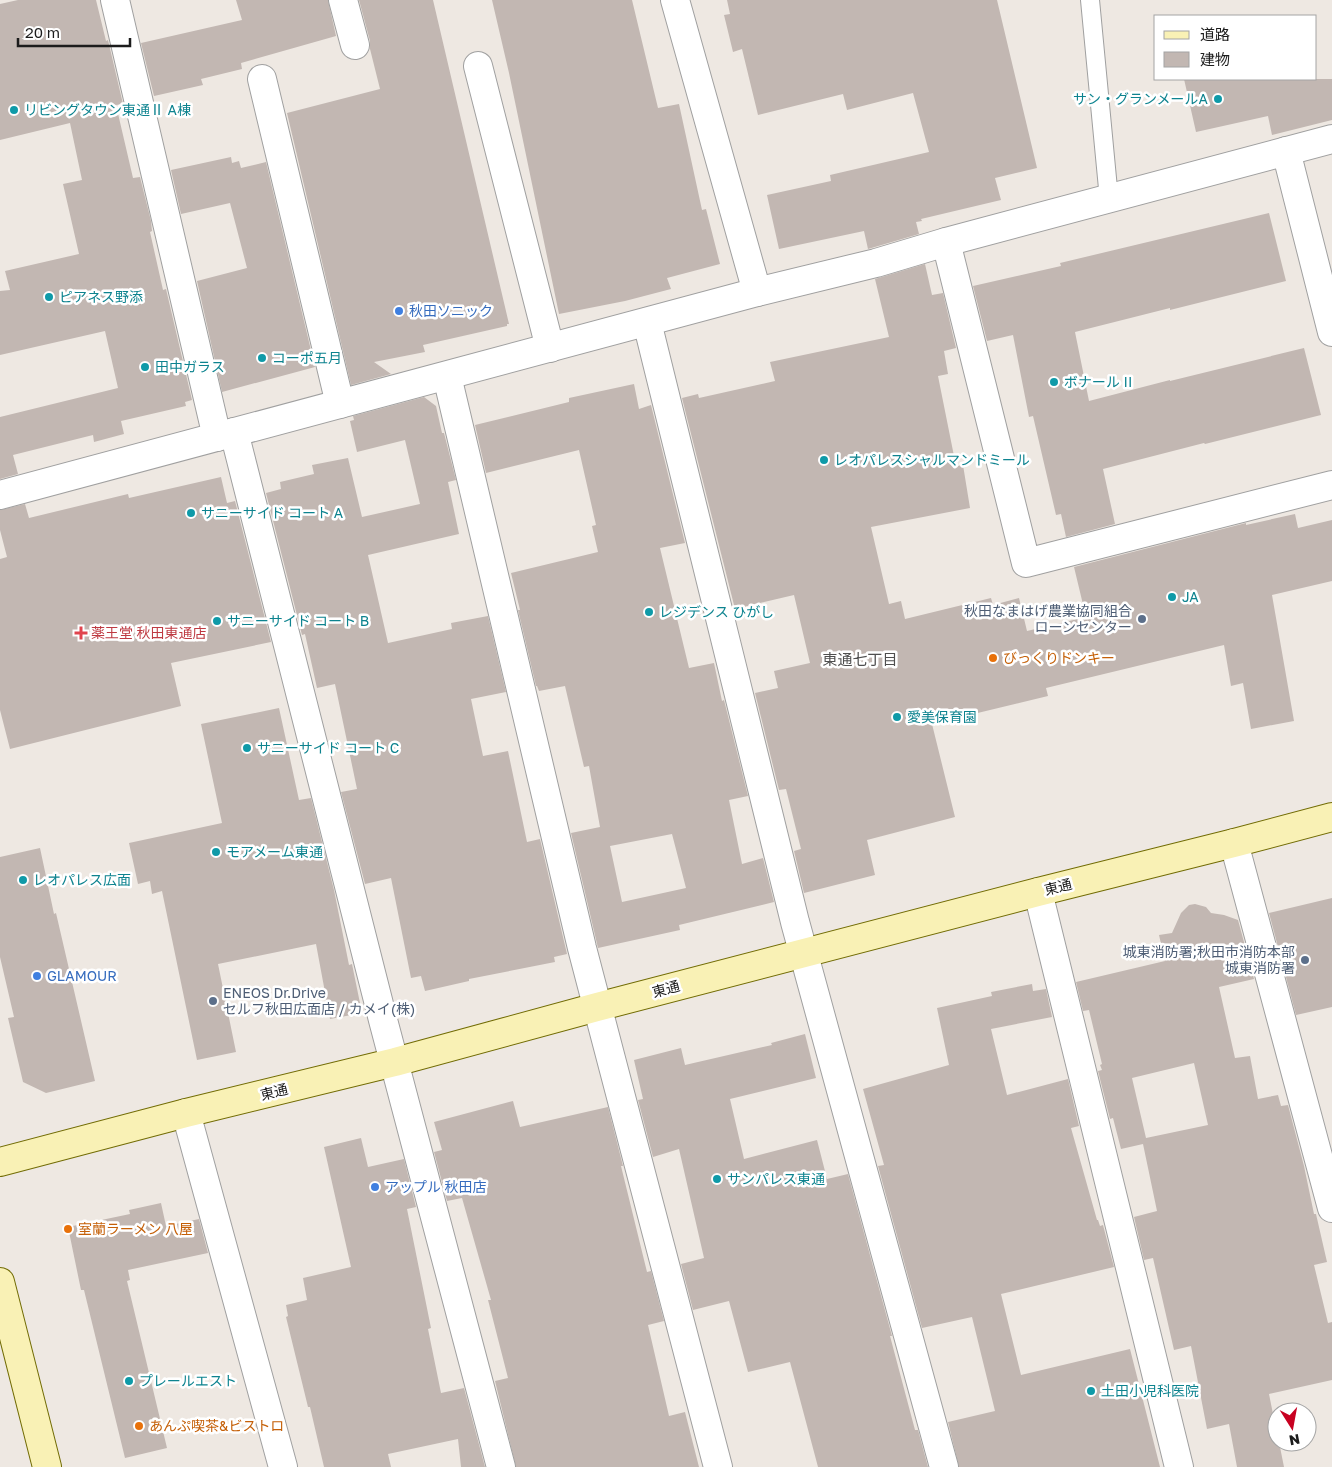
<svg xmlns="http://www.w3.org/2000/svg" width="1332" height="1467" viewBox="0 0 1332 1467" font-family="'Golos Text','Noto Sans JP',sans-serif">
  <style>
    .building { fill: #c2b7b2; fill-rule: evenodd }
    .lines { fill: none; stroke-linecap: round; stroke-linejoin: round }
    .lane-casing { stroke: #a0a0a0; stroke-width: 20 }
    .street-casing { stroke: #a0a0a0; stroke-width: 30 }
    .secondary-casing { stroke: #726c05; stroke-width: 30 }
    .lane { stroke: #fff; stroke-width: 18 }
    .street { stroke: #fff; stroke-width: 28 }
    .secondary { stroke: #f9f1b5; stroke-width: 28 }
    .culture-dot { fill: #0f9aa8; stroke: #fff; stroke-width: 2 }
    .shop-dot { fill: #3f7fe0; stroke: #fff; stroke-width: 2 }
    .service-dot { fill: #5c6f8a; stroke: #fff; stroke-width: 2 }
    .health-dot { fill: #e0444e; stroke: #fff; stroke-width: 2 }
    .food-dot { fill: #e8710a; stroke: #fff; stroke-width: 2 }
    .labels { text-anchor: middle; stroke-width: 5; stroke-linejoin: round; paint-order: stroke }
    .culture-label { font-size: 14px; fill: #0d838f; stroke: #fff; text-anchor: start }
    .shop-label { font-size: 14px; fill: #366cbe; stroke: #fff; text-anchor: start }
    .service-label { font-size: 14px; fill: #4e5e75; stroke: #fff; text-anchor: end }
    .health-label { font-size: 14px; fill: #be3a42; stroke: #fff; text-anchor: start }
    .food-label { font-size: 14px; fill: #c56008; stroke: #fff; text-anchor: start }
    .street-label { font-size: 14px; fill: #1c1c1c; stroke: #fff }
    .neighbourhood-label { font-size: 15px; fill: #4f4f4f; stroke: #fff }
  </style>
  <rect width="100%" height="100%" fill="#eee8e2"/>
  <g class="building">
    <path d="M18,0H96L106,41L108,40L123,104L116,105L133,178L140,177L151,221L152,231L150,232L163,290L166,289L192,400L185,402L186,406L121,421L124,434L94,442L93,435L13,455L18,474L0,479V417L118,388L105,331L0,355V291L10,290L5,271L79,254L63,184L82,180L70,123L0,140V4Z"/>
    <path d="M236,0H328L336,36L241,63L242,69L201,79L203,85L154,96L141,43L242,20Z"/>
    <path d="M359,0H433L509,324H507V326L423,345L425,352L374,362L391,374L351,385L287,113L380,89L370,49V41Z"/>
    <path d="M492,0H632L658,108L679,104L702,210L706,209L720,264L667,278L671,289L625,301L559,314L509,73Z"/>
    <path d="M727,0H997L1037,168L995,178L1001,200L921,219L922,221L916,222L919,234L868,249L864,231L779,249L767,195L831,181L830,175L929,152L913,93L847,110L843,94L758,115L742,49L733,52L724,15L730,14Z"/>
    <path d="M1184,79H1332V120L1272,135L1268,116L1196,132Z"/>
    <path d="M231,157L232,163L239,161L241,168L266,162L315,367L222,392L197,281L247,268L230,203L181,214L171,170Z"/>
    <path d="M1269,213L1286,281L1170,310V308L1075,332L1089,401L1170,380V381L1304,348L1321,415L1205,444L1204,443L1103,469L1115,524L1066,537L1061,514L1056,515L1033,416L1029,417L1013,335L987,341L973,286L1061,266L1060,263Z"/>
    <path d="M925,264L932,295L943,293L956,348L944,351L948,374L938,376L956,466L963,465L970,508L871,527L889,604L901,601L905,619L991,598L993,605L1019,598L1027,631L1086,617L1074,567L1246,523V525L1295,514L1298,528L1332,520V581L1272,595L1294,721L1251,729L1243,683L1231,686L1224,645L1046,688L1048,696L932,724L955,817L867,840L875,875L804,893L794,851L801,849L786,789L779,790L755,693L778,688L774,671L810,663L794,595L735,609L682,398L698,394L699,398L775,381L770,362L889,337L875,279Z"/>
    <path d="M634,384L639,409L651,405L685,543L660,548L689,668L714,663L722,701L724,700L748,796L729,800L742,864L763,858L774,902L679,925L680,930L598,948L571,833L600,827L589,766L584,767L565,686L539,691L537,686H536L518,610H520L511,573L598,552L592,526L596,525L579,450L486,473L475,425L569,402V398ZM672,834L686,888L622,902L610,846Z"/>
    <path d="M424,397L436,406L442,433H444L456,480L448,482L459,534L368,555L388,643L452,629L451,623L488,616L506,692L471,699L483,756L508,751L527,842L540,839L567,954L554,957L555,962L469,979V981L425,991L421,976L411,978L391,878L365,884L341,792L357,789L335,684L317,688L305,634L302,635L266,493L281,489L280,482L314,474L312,465L348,458L362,517L420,504L405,440L357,452L350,421L354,420L353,416Z"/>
    <path d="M221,477L227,503L235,501L271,642L171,663L181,706L10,749L0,710V559L7,557L0,530V510L25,504L29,518L128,494L129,498Z"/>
    <path d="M279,708L299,800L311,798L334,890L349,965L352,964L362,1013L330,1019L316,944L218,964L236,1052L197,1060L162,891L152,894L150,881L138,884L129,843L222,823L201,724Z"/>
    <path d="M40,848L54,914L56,913L95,1081L46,1093L23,1082L8,1018L14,1017L0,957V857Z"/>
    <path d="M1332,898V1007L1296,1015L1269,913Z"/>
    <path d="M1195,904L1206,907L1211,913L1224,915L1238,920L1254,979L1219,987L1235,1058L1250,1056L1258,1099L1278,1095L1281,1106L1288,1105L1304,1166L1314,1214H1316L1327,1262L1314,1265L1328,1323L1332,1322V1380L1269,1394L1277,1434V1442H1279L1284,1467H1237L1229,1424L1207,1429L1191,1346L1174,1350L1153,1258L1144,1260L1134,1217L1157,1211L1143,1144L1121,1149L1113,1118L1110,1119L1098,1071L1102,1070L1100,1065L1102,1064L1089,1010L1083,1011L1076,982L1165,961L1159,935L1172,933L1181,913L1189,905ZM1194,1063L1208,1125L1146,1138L1132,1078Z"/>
    <path d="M1032,984L1033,991L1046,989L1052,1017L991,1029L1007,1095L1068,1079L1079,1126L1071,1128L1097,1220H1098L1100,1226L1103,1225L1114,1267L1001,1294L1021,1375L1130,1349L1160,1467H959L948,1422L995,1411L972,1317L922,1328L878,1166L884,1165L863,1089L949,1065L937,1008L992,996L991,992Z"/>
    <path d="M805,1034L816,1078L730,1099L744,1159L817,1140L827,1179L848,1174L892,1336H890L915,1430H918L928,1467H818L790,1362L748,1372L729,1301L693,1310L681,1264L704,1258L679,1149L653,1157L638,1100L643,1099L634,1060L681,1048L685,1065L772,1045L771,1043Z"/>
    <path d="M513,1101L520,1127L608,1107L623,1166H621L647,1272L651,1271L664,1321L648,1325L669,1416L685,1412L699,1467H516L495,1381L508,1378L488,1300H491L462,1198L447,1201L434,1152L442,1150L434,1122Z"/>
    <path d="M361,1138L368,1167L404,1159L416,1207L407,1209L431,1328L428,1329L441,1393L464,1388L485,1467H461L458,1439L388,1454L391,1467H324L310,1407H308L286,1317L288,1316L286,1305L307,1300L303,1278L351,1267L324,1147Z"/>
    <path d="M161,1203L166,1226L199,1219L208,1253L128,1270L130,1280L127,1281L167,1448L125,1458L84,1290H81L68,1227L130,1214L129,1210Z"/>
  </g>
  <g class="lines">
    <g class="lane-casing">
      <path id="lane" d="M1090,0L1109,199"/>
    </g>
    <g class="street-casing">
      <g id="street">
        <path d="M115,0L217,437"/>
        <path d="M343,0L355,45"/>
        <path d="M675,0L757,292"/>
        <path d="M478,66L550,348"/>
        <path d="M262,79L340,404"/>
        <path d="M1286,151L1332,332"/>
        <path d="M946,242L1026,563L1332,485"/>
        <path d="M647,322L795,922L944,1467"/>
        <path d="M447,376L582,948L718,1467"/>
        <path d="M234,432L383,1020L501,1467"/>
        <path d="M0,495L757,292L876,263L946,242L1332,139"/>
        <path d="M1234,843L1332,1208"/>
        <path d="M1038,892L1179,1467"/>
        <path d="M186,1113L283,1467"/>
      </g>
    </g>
    <g class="secondary-casing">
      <g id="secondary">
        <path d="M0,1162L186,1113L395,1062L597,1007L1038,892L1234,843L1332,817"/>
        <path d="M0,1282L47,1467"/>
      </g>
    </g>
    <use href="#lane" class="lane"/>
    <use href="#street" class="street"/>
    <use href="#secondary" class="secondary"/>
  </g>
  <g class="culture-dot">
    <circle cx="1218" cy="99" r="5"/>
    <circle cx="14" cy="110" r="5"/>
    <circle cx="49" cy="297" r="5"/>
    <circle cx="262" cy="358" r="5"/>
    <circle cx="145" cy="367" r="5"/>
    <circle cx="1054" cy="382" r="5"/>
    <circle cx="824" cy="460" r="5"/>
    <circle cx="191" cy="513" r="5"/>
    <circle cx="1172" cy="597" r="5"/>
    <circle cx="649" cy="612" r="5"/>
    <circle cx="217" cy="621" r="5"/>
    <circle cx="897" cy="717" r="5"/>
    <circle cx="247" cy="748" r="5"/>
    <circle cx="216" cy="852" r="5"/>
    <circle cx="23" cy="880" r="5"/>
    <circle cx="717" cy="1179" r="5"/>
    <circle cx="129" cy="1381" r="5"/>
    <circle cx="1091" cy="1391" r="5"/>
  </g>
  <g class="shop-dot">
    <circle cx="399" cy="311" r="5"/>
    <circle cx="37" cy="976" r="5"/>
    <circle cx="375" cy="1187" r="5"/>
  </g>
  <g class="service-dot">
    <circle cx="1142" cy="619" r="5"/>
    <circle cx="1305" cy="960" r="5"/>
    <circle cx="213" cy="1001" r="5"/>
  </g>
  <path class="health-dot" d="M78.5 625.5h5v5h5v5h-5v5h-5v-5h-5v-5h5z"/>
  <g class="food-dot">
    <circle cx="993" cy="658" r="5"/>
    <circle cx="68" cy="1229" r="5"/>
    <circle cx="139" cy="1426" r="5"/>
  </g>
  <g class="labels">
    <g class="culture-label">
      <text x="1208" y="104" text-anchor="end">サン・グランメールA</text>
      <text x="24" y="115">リビングタウン東通Ⅱ A棟</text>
      <text x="59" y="302">ピアネス野添</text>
      <text x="272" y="363">コーポ五月</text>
      <text x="155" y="372">田中ガラス</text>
      <text x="1064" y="387">ボナール II</text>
      <text x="834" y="465">レオパレスシャルマンドミール</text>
      <text x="201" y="518">サニーサイド コート A</text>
      <text x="1182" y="602">JA</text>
      <text x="659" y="617">レジデンス ひがし</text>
      <text x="227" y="626">サニーサイド コート B</text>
      <text x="907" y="722">愛美保育園</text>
      <text x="257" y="753">サニーサイド コート C</text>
      <text x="226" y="857">モアメーム東通</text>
      <text x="33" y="885">レオパレス広面</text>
      <text x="727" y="1184">サンパレス東通</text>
      <text x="139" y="1386">プレールエスト</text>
      <text x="1101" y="1396">土田小児科医院</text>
    </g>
    <g class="shop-label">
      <text x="409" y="316">秋田ソニック</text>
      <text x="47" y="981">GLAMOUR</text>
      <text x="385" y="1192">アップル 秋田店</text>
    </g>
    <g class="service-label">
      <text x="1132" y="616">秋田なまはげ農業協同組合<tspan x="1132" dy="16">ローンセンター</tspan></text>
      <text x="1295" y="957">城東消防署;秋田市消防本部<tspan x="1295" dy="16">城東消防署</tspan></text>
      <text x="223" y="998" text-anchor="start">ENEOS Dr.Drive<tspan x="223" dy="16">セルフ秋田広面店 / カメイ(株)</tspan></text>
    </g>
    <g class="health-label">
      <text x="91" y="638">薬王堂 秋田東通店</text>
    </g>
    <g class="food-label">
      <text x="1003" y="663">びっくりドンキー</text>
      <text x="78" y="1234">室蘭ラーメン 八屋</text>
      <text x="149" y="1431">あんぷ喫茶&amp;ビストロ</text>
    </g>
    <g class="street-label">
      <text transform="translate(1058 887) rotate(-14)" y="5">東通</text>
      <text transform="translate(666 989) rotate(-15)" y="5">東通</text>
      <text transform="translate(274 1092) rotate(-14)" y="5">東通</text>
    </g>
    <g class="neighbourhood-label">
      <text x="860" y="665">東通七丁目</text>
    </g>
  </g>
  <rect x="1154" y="15" width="162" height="65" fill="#ffffff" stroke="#a4a4a4"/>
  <rect x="1164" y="31" width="25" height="8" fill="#f9f1b5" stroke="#a4a4a4"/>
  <text x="1200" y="40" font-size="15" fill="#1c1c1c">道路</text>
  <rect x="1164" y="52" width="25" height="15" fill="#c2b7b2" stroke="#a4a4a4"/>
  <text x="1200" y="65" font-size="15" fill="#1c1c1c">建物</text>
  <g transform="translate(1292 1427) rotate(169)"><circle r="24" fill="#ffffff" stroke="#a4a4a4"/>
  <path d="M0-4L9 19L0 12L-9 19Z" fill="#c80121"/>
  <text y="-8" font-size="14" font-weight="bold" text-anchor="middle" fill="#1c1c1c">N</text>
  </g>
  <path d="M18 38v8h112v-8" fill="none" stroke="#1c1c1c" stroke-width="2.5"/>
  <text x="25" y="38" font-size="15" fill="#1c1c1c" stroke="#ffffff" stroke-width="4" paint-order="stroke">20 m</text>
</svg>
